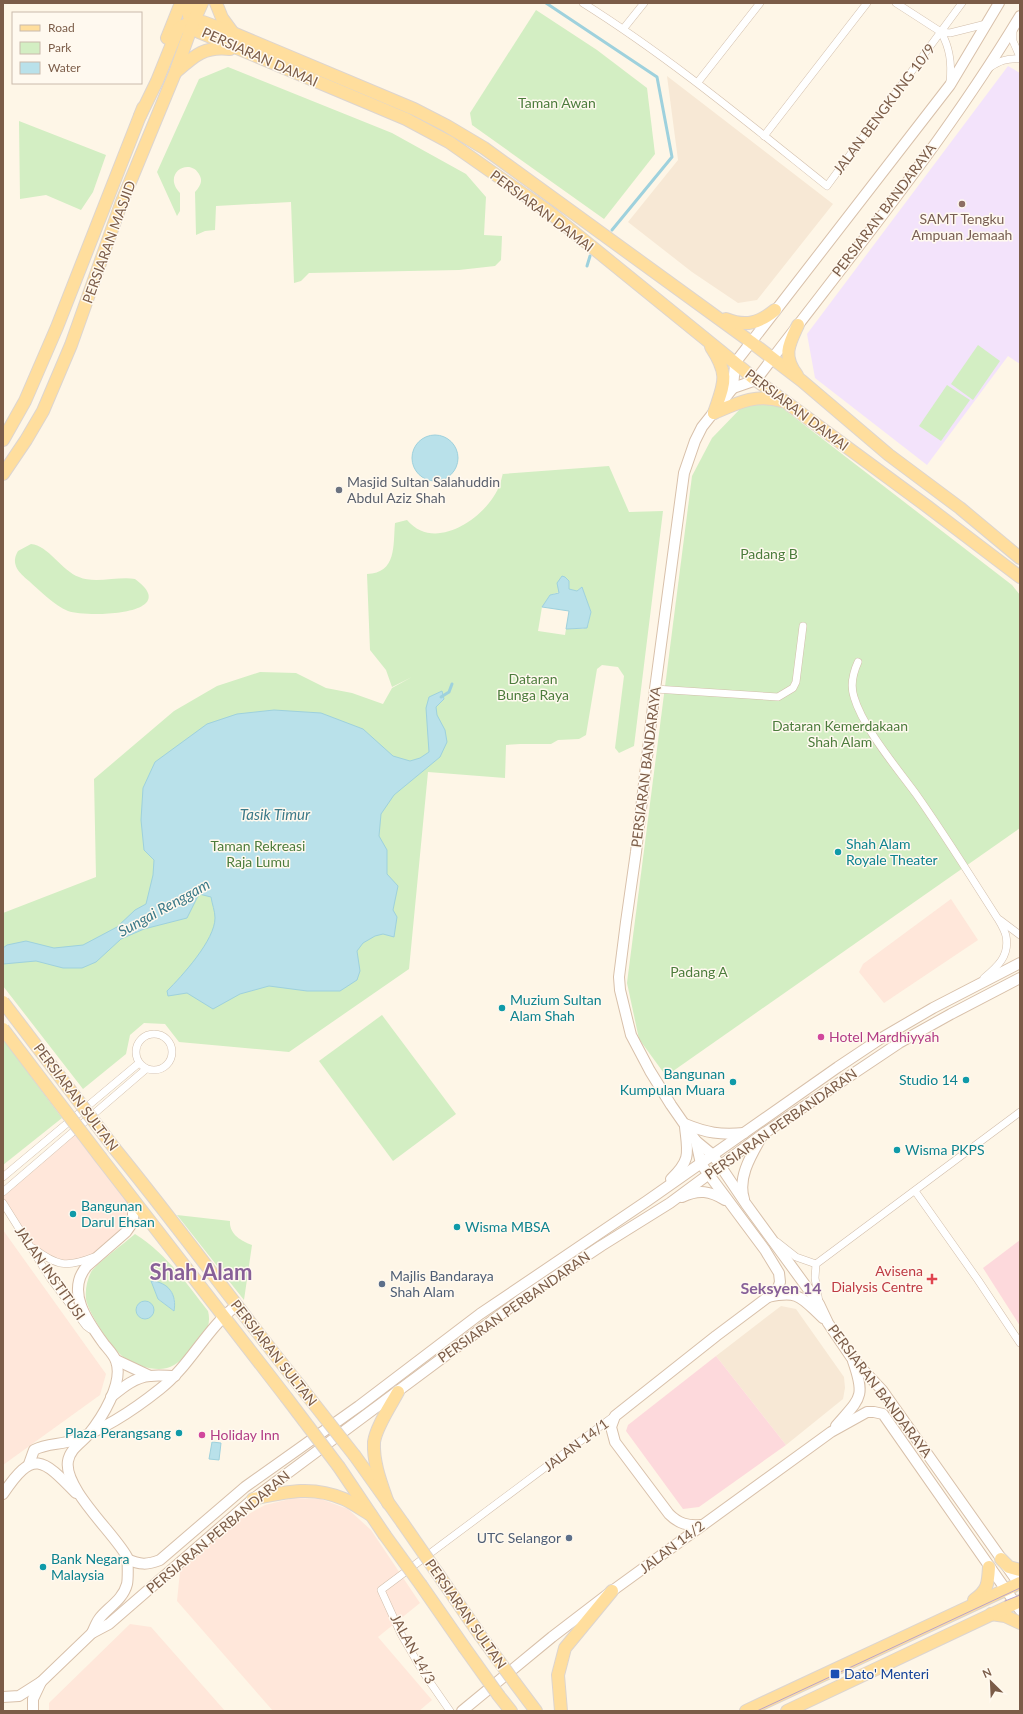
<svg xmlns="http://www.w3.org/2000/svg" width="1023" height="1714" viewBox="0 0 1023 1714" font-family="Lato,sans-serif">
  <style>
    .residential { fill: #f7e8d5 }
    .commercial { fill: #ffe7da }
    .education { fill: #f3e3fb }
    .medical { fill: #fdd9dc }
    .green { fill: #d3eec3; fill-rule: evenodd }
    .water { fill: #b9e1ea; stroke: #9ed1dd }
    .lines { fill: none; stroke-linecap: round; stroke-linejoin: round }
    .stream { stroke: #9ed1dd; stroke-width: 3 }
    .street-casing { stroke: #d2beab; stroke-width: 8 }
    .secondary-casing { stroke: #d8c0aa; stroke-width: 12 }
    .primary-casing { stroke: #ddd5cf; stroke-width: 14 }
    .street { stroke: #fff; stroke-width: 7 }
    .secondary { stroke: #fff; stroke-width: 10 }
    .primary { stroke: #ffde9d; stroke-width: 12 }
    .tram { stroke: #baa3ca; stroke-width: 1 }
    .primary-bridge-casing { stroke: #ddd5cf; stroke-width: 14; stroke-linecap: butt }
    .primary-bridge { stroke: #ffde9d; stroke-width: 12 }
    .education-dot { fill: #8d6e63; stroke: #fff9ef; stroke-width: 1.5 }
    .worship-dot { fill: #6b7280; stroke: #fff9ef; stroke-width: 1.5 }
    .culture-dot { fill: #0f9aa8; stroke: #fff9ef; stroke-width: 1.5 }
    .hotel-dot { fill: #d1479c; stroke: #fff9ef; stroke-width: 1.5 }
    .health-dot { fill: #e0444e; stroke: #fff9ef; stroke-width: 1.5 }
    .service-dot { fill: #5c6f8a; stroke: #fff9ef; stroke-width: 1.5 }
    .transit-dot { fill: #1a4fb4; stroke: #fff9ef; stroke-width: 1.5 }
    .labels { text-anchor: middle; stroke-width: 3; stroke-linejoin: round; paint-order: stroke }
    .street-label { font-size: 14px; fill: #7b5c48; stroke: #fff9ef }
    .park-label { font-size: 14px; fill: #4c7c3c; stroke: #fff9ef }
    .education-label { font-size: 14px; fill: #785e54; stroke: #fff9ef }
    .worship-label { font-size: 14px; fill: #5b616d; stroke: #fff9ef; text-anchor: start }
    .culture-label { font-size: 14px; fill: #0d838f; stroke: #fff9ef; text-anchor: start }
    .hotel-label { font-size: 14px; fill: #b23c85; stroke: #fff9ef; text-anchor: start }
    .health-label { font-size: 14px; fill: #be3a42; stroke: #fff9ef; text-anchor: end }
    .service-label { font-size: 14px; fill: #4e5e75; stroke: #fff9ef; text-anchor: start }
    .transit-label { font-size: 14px; fill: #164399; stroke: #fff9ef; text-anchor: start }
    .water-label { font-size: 15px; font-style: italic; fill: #3c7a89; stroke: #fff9ef }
    .quarter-label { font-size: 16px; font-weight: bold; fill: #876098; stroke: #fff9ef }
    .town-label { font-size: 22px; font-weight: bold; fill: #876098; stroke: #fff9ef }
  </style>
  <rect width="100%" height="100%" fill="#fef6e7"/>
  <g class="residential">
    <path d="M667,76L833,204L757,300L738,303L692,272L628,222L678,160Z"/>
    <path d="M781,1306L796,1309L844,1377L845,1388L843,1399L786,1445L716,1356Z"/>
  </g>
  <g class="commercial">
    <path d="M951,899L978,940L884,1003L859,972L863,964Z"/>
    <path d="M78,1128L133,1201V1222L100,1255L68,1265L28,1244L3,1203V1194Z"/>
    <path d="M3,1230L106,1374L100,1395L3,1465Z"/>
    <path d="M294,1498L321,1499L348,1509L371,1530L420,1603L378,1637L432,1700L419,1711H273L177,1601L180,1571L238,1520L265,1505Z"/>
    <path d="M130,1624L151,1627L225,1711H49V1703Z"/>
  </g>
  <path class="education" d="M1008,66L1020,73V364L1008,356L927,465L815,378L807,334Z"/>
  <g class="medical">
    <path d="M1020,1240V1326L983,1268Z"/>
    <path d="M716,1356L786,1445L699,1507L683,1509L626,1431L628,1425Z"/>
  </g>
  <g class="green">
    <path d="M536,10L597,50L647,88L655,154L604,219L472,125L470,113Z"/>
    <path d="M228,67L392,133L466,174L486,197L484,235L502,236L501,260L495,266L459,270L309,273L301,281L294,283L291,202L216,206L215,230L205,231L196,235L195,192C199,188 203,182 200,176C191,156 161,173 180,193V211L177,216L157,172L199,79Z"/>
    <path d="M19,121L106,155L93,192L81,210L46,195L20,199Z"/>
    <path d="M978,345L1000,361L973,400L951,384Z"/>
    <path d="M947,385L970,400L941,441L919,426Z"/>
    <path d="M772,400L1012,585L1020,595V828L666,1076L639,1039L627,983L692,476L712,438L742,407Z"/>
    <path d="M609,466L629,512L663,511L634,746L619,753L615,748L624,676L618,667L602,665L597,669L586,735L579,739L558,740L551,744H520L506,745L505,778L428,772L409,969L289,1052L179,1042L165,1024L144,1023L130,1035L126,1054L83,1089L3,986V913L96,877L94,779L174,711L217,686L260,672L296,673L326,688L352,693L383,704L392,688L412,677L392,687L386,670L370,650L367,574C397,573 393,545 395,523L407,520C433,551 478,522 494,496C499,489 501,481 503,473V474ZM582,587L591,612L588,625L583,629H566L565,635L538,631L542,607L550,595L569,589L577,591Z"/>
    <path d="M31,544C48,545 62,571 79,577C94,584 119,576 135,579C184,615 88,618 68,611C54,605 40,591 29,581C19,573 10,564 18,551Z"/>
    <path d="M382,1015L456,1114L393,1161L319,1061Z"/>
    <path d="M3,1039L62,1118L3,1165Z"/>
    <path d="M177,1215L230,1221C229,1234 241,1241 252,1245L244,1300Z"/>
    <path d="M135,1234C166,1253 186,1283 208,1311C212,1326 204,1338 193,1348C185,1355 177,1366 167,1368C154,1371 137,1366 126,1359C114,1352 88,1313 86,1299C85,1290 87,1280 91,1272C97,1263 125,1243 135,1234ZM152,1281H156L171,1291L175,1301L174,1311L158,1299ZM142,1302L153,1314L146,1319L141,1318L136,1307Z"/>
  </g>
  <g class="water">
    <circle cx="435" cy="458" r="23"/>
    <path d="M562,576L565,577L569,581V589L577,591L582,587L591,612L587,628L566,629L569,611L542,607L550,595L559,593L557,583Z"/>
    <path d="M442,691L444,699L436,707L437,715L445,730L447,742L440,757L394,795L381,814L379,836L387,850V874L398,886L393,910L397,917L394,937L383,934L375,936L363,943L357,951L360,971L357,980L340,991H307L269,986L240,994L213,1009L187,993L168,996L167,991C182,976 215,940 215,918C215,911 212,904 211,897L199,894L187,918L144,929L121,939L96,962L82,968H63L36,961L3,964V948L7,945L26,941L54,948L83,945L117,927L135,910L146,904L153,875L154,860L144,850L141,820L143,788L155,762L207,724L237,714L274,710L321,713L363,729L393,756L410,761L420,758L429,752L426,708L429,697Z"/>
    <path d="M151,1281C169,1282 177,1295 174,1311L158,1299Z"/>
    <circle cx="145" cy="1310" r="9"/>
    <path d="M212,1442L221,1443L219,1460L209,1459Z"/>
  </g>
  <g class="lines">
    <g class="stream">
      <path d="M546,3L657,77L672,157L612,230"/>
      <path d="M587,266L590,256"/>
      <path d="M441,697L449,692L452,684"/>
    </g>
    <g class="street-casing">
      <g id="street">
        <path d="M583,3C669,57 747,122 827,186L962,3"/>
        <path d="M896,3L941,32L950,33L986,24"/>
        <path d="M624,28L644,3"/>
        <path d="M1013,29V41L1020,57"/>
        <path d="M941,32C950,48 952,63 950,82"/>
        <path d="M989,68C999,61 1007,58 1020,59"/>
        <path d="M698,82L760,3"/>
        <path d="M764,136L867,3"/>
        <path d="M858,662C853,673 850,685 854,697C863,728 897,768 916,794C945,835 971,877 998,919C1001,924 1005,931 1006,936C1010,956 997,967 984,978"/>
        <path d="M655,689L778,697L793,688L796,682L803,626"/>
        <path d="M1000,920L1020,935"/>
        <circle cx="154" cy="1052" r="18"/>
        <path d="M3,1177L139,1063"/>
        <path d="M915,1191L978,1280L1020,1343"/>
        <path d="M3,1192L146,1069"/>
        <path d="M3,1203L50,1278L86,1326L90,1329"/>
        <path d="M777,1242L796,1257L816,1264"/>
        <path d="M33,1248C57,1266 66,1268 94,1257"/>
        <path d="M819,1302L815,1278L816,1264L1020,1112"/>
        <path d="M450,1711L423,1672L401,1634L381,1590L614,1416"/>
      </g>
    </g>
    <g class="secondary-casing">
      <g id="secondary">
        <path d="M999,3L950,85L735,363L733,388L702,427L695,441L684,473L655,689L636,852L626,922L619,977L620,990L631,1035L650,1071L671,1105L696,1141L713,1155L746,1204L819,1304L828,1323L851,1357L882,1390L1020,1585"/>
        <path d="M733,388L756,380C846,261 943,144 1020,16"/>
        <path d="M685,1124C707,1133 720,1135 744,1133"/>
        <path d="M696,1141L701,1164L765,1250L779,1273L780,1282L778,1288L768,1297L716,1336L615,1416L611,1427L615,1442L669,1514C679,1524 688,1526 701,1525"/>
        <path d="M671,1179C691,1160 688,1153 685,1127"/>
        <path d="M682,1197C699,1189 710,1191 725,1200"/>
        <path d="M744,1199C737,1177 752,1154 762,1136"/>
        <path d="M768,1297C800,1290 801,1298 823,1318"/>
        <path d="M116,1360L150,1376"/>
        <path d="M111,1397C122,1388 135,1377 150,1376C158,1375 167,1376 175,1376"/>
        <path d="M836,1426C860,1398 866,1398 853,1361"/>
        <path d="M29,1464L34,1450C47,1443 61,1445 74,1440C105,1429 135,1409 160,1389C190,1366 206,1329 236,1306"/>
        <path d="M3,1494C33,1449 42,1458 76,1493"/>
        <path d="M127,1559C140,1565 147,1565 160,1560L245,1487L359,1406L480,1314L647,1201L838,1067L880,1039L933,1008L1020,963"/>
        <path d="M92,1633C94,1629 96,1623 99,1619C107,1608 123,1600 127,1584C128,1580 128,1561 127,1557C115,1534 63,1488 68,1461C70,1449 81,1443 88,1435C102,1418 124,1383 116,1361C114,1355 108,1349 104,1344C88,1322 65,1291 87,1266L126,1232L133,1222V1201"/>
        <path d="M3,1697L19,1696L41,1682L92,1633L109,1624L253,1499L520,1300L601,1246L670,1203L763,1134L899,1043L951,1014L1020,978"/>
        <path d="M33,1711V1699L41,1682"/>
        <path d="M462,1711L552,1637L612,1591L831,1432L867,1412H874L883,1414L1020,1610"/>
      </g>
    </g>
    <g class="primary-casing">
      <g id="primary">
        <path d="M189,3V16L199,32L406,119L449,142L549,212L756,380L928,507L1020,577"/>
        <path d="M216,3L222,18L233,33"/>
        <path d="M167,38L181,3"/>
        <path d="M176,72C194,56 204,46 230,49"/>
        <path d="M140,116L157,81L178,29C185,23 193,22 203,22L233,33L414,109L447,126L484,148L751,342L802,381L889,455L960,508L1020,558"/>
        <path d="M726,319C746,327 759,323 775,310"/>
        <path d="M711,347C730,376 724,383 714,413"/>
        <path d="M797,375C782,356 789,344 798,325"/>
        <path d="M714,413C737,403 757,393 782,401"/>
        <path d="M3,440L25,401L57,327L143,108"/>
        <path d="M3,474L26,440L43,411L71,345L121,204L175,73L193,23L202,3"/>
        <path d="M115,1149C178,1226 237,1308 300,1386"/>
        <path d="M101,1158L286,1397"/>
        <path d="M355,1456L402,1522"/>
        <path d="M339,1467L384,1534"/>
        <path d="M253,1499C285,1492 312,1485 344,1499C353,1503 362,1510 371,1515"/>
        <path d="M388,1503C381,1483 373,1463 374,1442C376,1427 391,1405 398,1392"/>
        <path d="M1001,1559L1009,1567L1020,1570"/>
        <path d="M438,1574L480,1635"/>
        <path d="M421,1585L464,1647"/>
        <path d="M974,1600C988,1590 988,1584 989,1567"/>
        <path d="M991,1614L1005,1616L1020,1623"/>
        <path d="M515,1683L536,1711"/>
        <path d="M499,1696L511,1711"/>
        <path d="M561,1711L558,1675L565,1648L612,1591"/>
        <path d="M746,1711L1020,1583"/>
        <path d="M787,1711L1020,1601"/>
      </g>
    </g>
    <use href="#street" class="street"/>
    <use href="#secondary" class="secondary"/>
    <use href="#primary" class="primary"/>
    <g class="tram">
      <path d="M1005,1601L1020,1595"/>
      <path d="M757,1711L1020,1588"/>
    </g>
    <g class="primary-bridge-casing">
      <g id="primary-bridge">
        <path d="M3,1002L115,1149"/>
        <path d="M3,1029L101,1158"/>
        <path d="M300,1386L355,1456"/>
        <path d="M286,1397L339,1467"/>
        <path d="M402,1522L438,1574"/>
        <path d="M384,1534L421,1585"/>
        <path d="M480,1635L515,1683"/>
        <path d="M464,1647L499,1696"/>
      </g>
    </g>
    <use href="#primary-bridge" class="primary-bridge"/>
  </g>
  <circle class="education-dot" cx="962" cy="204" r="4"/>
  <circle class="worship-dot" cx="339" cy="490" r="4"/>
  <g class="culture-dot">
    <circle cx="838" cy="852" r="4"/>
    <circle cx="502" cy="1008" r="4"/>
    <circle cx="966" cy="1080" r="4"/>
    <circle cx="733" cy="1082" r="4"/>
    <circle cx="897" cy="1150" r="4"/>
    <circle cx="73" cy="1214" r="4"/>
    <circle cx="457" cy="1227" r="4"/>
    <circle cx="179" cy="1433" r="4"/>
    <circle cx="43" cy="1567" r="4"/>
  </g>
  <g class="hotel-dot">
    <circle cx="821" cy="1037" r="4"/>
    <circle cx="202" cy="1435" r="4"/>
  </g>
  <path class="health-dot" d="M930 1273h4v4h4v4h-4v4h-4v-4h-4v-4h4z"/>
  <g class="service-dot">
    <circle cx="382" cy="1284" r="4"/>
    <circle cx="569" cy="1538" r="4"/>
  </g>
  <rect class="transit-dot" x="830" y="1669" width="10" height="10" rx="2"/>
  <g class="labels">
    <g class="street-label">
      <text transform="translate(260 57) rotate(24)" y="5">PERSIARAN DAMAI</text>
      <text transform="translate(884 109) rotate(-53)" y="5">JALAN BENGKUNG 10/9</text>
      <text transform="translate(884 210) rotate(-53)" y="5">PERSIARAN BANDARAYA</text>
      <text transform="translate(542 211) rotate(37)" y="5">PERSIARAN DAMAI</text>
      <text transform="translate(109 242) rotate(-70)" y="5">PERSIARAN MASJID</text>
      <text transform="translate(797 410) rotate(37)" y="5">PERSIARAN DAMAI</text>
      <text transform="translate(646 767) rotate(-83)" y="5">PERSIARAN BANDARAYA</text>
      <text transform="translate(76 1097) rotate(53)" y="5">PERSIARAN SULTAN</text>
      <text transform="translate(781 1124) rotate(-35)" y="5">PERSIARAN PERBANDARAN</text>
      <text transform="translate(50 1273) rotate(55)" y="5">JALAN INSTITUSI</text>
      <text transform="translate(514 1307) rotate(-35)" y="5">PERSIARAN PERBANDARAN</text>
      <text transform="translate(274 1353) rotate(52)" y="5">PERSIARAN SULTAN</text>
      <text transform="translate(880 1391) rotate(53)" y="5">PERSIARAN BANDARAYA</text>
      <text transform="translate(576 1445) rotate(-37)" y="5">JALAN 14/1</text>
      <text transform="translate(218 1532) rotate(-40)" y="5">PERSIARAN PERBANDARAN</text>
      <text transform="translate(672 1547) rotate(-37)" y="5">JALAN 14/2</text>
      <text transform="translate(466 1614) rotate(55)" y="5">PERSIARAN SULTAN</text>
      <text transform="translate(413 1649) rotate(61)" y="5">JALAN 14/3</text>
    </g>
    <g class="park-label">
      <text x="557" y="108">Taman Awan</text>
      <text x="769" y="559">Padang B</text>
      <text x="533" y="684">Dataran<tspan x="533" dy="16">Bunga Raya</tspan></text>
      <text x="840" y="731">Dataran Kemerdakaan<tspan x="840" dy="16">Shah Alam</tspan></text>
      <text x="258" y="851">Taman Rekreasi<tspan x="258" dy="16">Raja Lumu</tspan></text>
      <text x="699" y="977">Padang A</text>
    </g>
    <g class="education-label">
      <text x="962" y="224">SAMT Tengku<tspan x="962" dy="16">Ampuan Jemaah</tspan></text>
    </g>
    <g class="worship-label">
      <text x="347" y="487">Masjid Sultan Salahuddin<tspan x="347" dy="16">Abdul Aziz Shah</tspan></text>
    </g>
    <g class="culture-label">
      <text x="846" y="849">Shah Alam<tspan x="846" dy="16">Royale Theater</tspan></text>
      <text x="510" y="1005">Muzium Sultan<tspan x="510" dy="16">Alam Shah</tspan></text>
      <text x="725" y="1079" text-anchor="end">Bangunan<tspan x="725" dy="16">Kumpulan Muara</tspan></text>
      <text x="958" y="1085" text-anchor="end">Studio 14</text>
      <text x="905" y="1155">Wisma PKPS</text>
      <text x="81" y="1211">Bangunan<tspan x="81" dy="16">Darul Ehsan</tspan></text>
      <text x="465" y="1232">Wisma MBSA</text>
      <text x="171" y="1438" text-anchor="end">Plaza Perangsang</text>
      <text x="51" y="1564">Bank Negara<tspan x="51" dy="16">Malaysia</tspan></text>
    </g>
    <g class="hotel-label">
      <text x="829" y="1042">Hotel Mardhiyyah</text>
      <text x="210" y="1440">Holiday Inn</text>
    </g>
    <g class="health-label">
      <text x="923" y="1276">Avisena<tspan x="923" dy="16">Dialysis Centre</tspan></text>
    </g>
    <g class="service-label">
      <text x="390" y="1281">Majlis Bandaraya<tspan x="390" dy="16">Shah Alam</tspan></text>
      <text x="561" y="1543" text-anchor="end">UTC Selangor</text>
    </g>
    <g class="transit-label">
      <text x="844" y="1679">Dato' Menteri</text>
    </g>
    <g class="water-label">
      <text x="275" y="820">Tasik Timur</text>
      <text transform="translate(164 908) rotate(-29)" y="5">Sungai Renggam</text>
    </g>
    <g class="quarter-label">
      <text x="781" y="1294">Seksyen 14</text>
    </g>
    <g class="town-label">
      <text x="201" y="1280">Shah Alam</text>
    </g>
  </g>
  <rect width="1023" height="1714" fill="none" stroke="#7b5c48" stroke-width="8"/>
  <rect x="12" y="12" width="130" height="72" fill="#fff9ef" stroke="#cabaac"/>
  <rect x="20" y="25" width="20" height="6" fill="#ffde9d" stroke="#cabaac"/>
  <text x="48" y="32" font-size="12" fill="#7b5c48">Road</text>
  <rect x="20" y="42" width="20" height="12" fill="#d3eec3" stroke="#cabaac"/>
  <text x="48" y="52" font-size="12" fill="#7b5c48">Park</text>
  <rect x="20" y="62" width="20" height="12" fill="#b9e1ea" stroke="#cabaac"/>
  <text x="48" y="72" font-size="12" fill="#7b5c48">Water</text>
  <g transform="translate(991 1682) rotate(336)" stroke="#fff9ef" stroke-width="3" paint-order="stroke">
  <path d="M0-3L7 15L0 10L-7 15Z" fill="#7b5c48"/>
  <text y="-6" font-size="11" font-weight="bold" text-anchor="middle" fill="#7b5c48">N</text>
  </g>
</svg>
